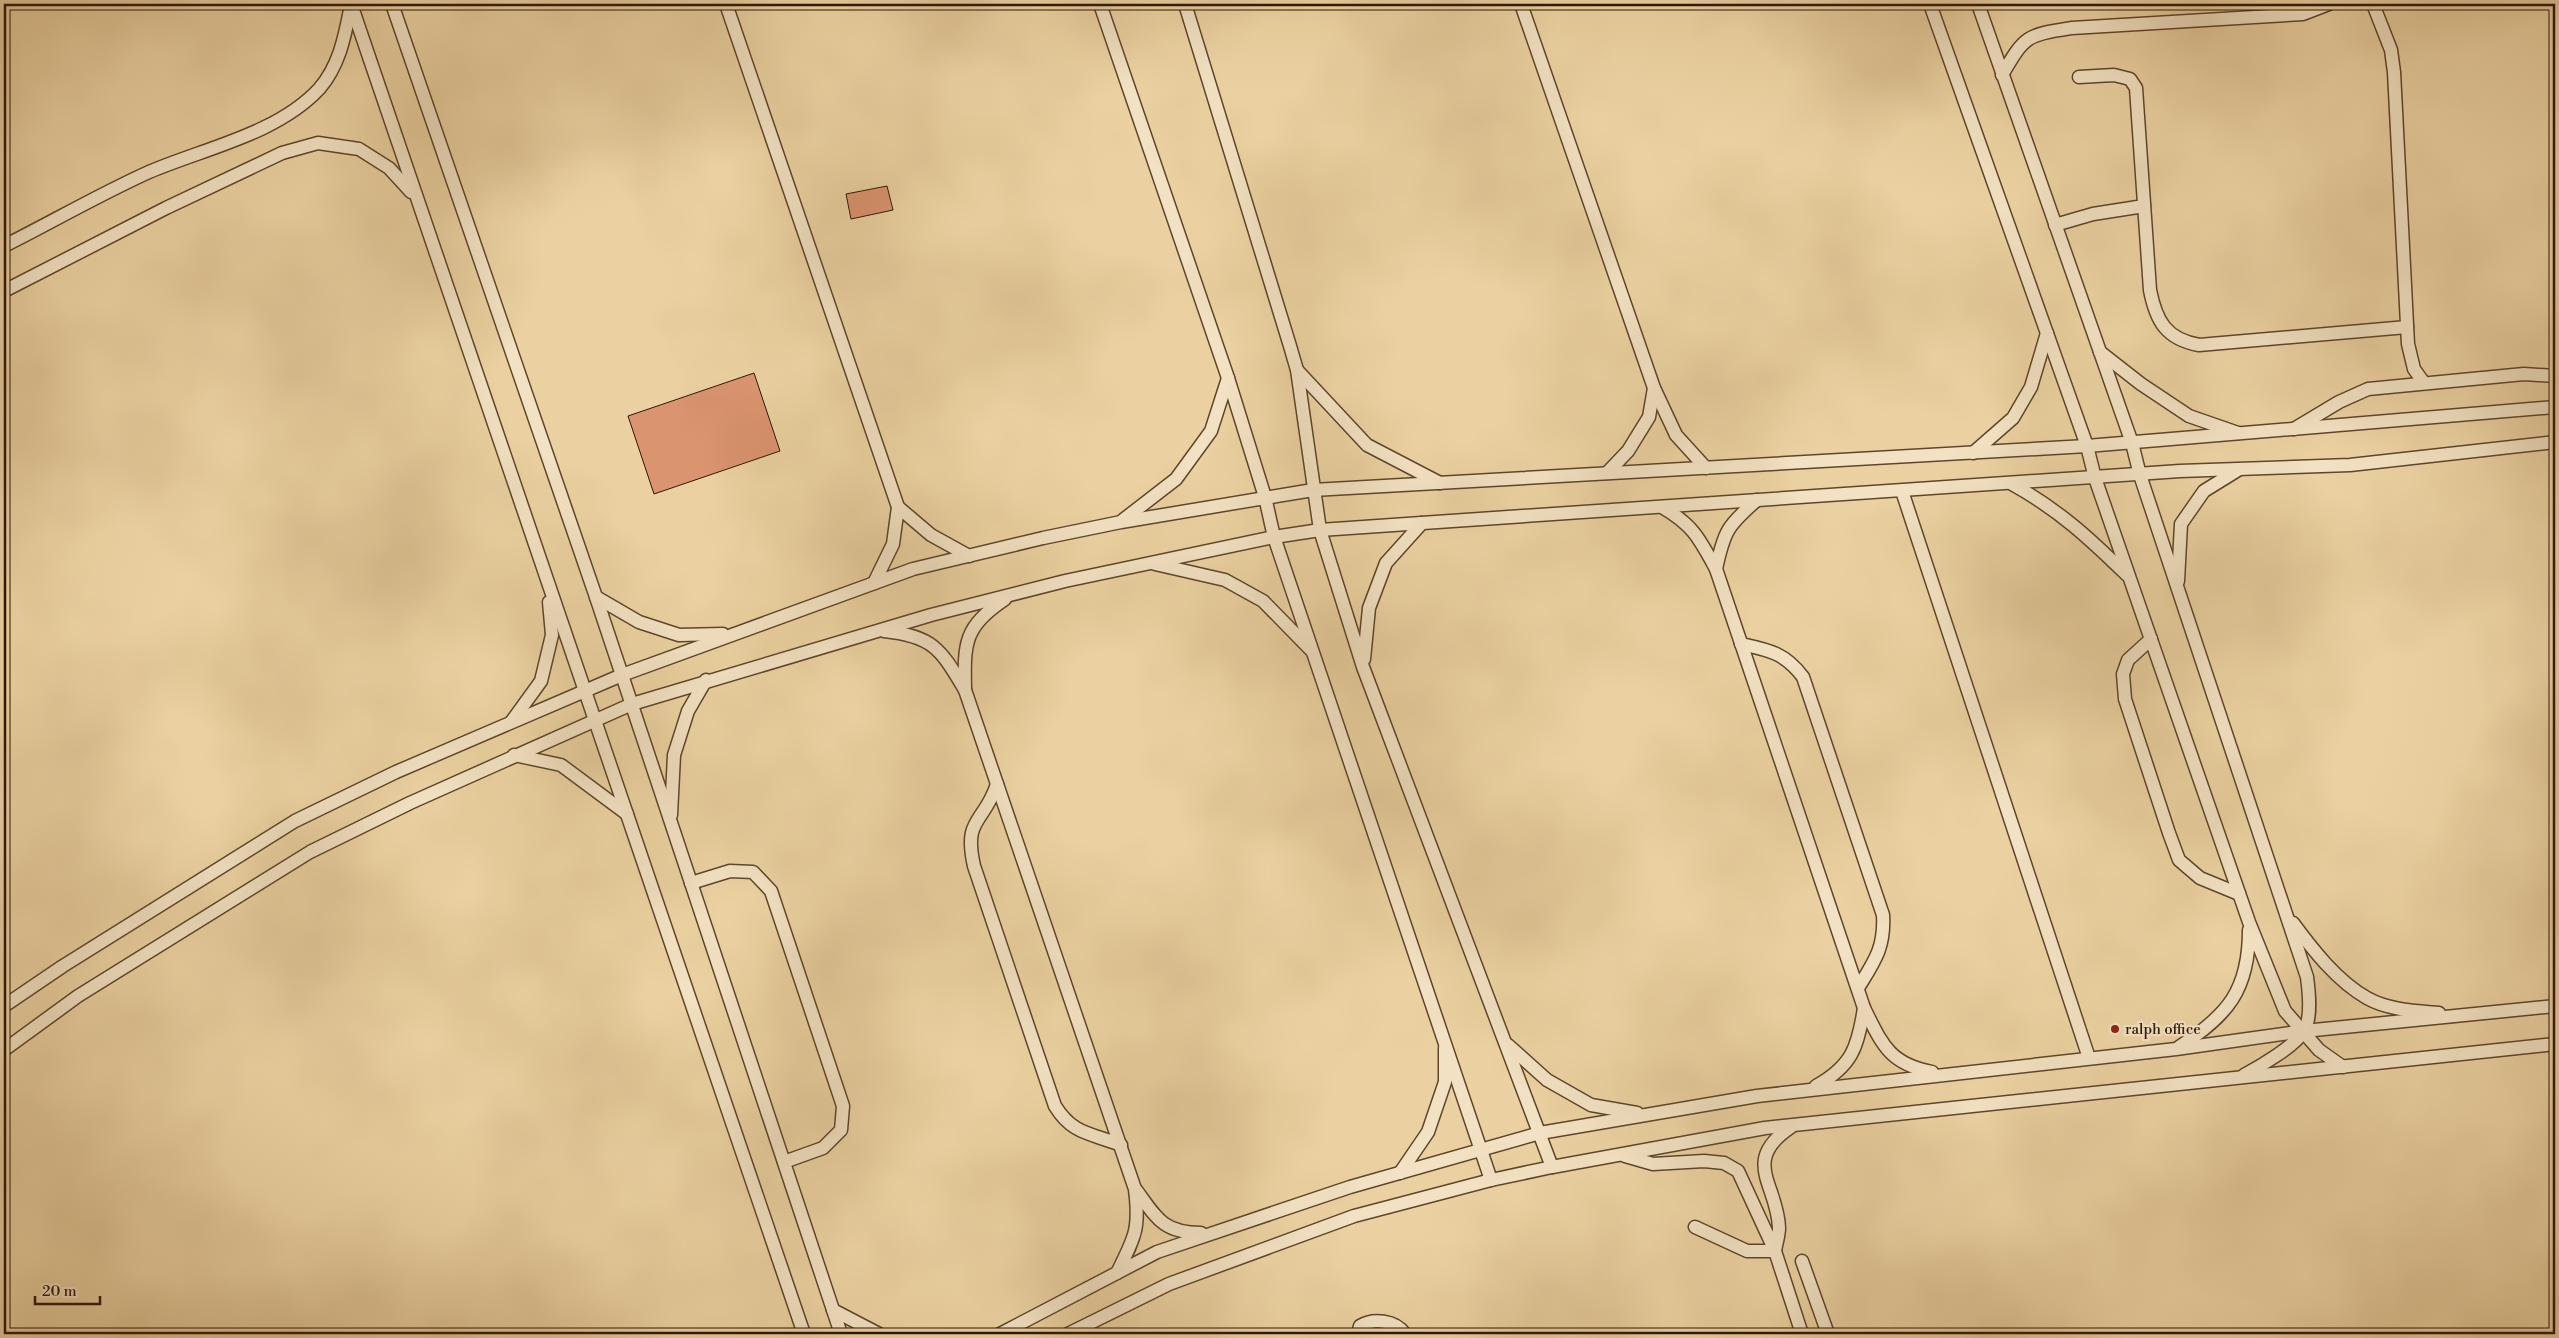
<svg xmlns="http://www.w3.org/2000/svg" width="2559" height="1338" viewBox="0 0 2559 1338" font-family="'Libre Bodoni',serif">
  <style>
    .building { fill: #db9470; stroke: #2e1705 }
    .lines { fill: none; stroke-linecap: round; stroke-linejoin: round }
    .service-casing { stroke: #5d462c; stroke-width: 15 }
    .service { stroke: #f2e1c2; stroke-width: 12 }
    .poi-dot { fill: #8f2418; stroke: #f2e1c2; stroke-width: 2 }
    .labels { text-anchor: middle; stroke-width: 4.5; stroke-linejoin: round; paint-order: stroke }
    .poi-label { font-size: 15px; fill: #2e1705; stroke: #f2e1c2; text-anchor: start }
  </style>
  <rect width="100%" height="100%" fill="#ebd1a1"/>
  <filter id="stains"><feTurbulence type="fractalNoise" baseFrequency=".004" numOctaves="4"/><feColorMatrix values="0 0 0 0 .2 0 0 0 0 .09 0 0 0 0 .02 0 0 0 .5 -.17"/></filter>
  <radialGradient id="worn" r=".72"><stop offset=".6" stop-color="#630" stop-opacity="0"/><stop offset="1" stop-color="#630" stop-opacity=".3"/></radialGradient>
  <g class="building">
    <path d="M887,186L893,210L851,219L846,194Z"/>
    <path d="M754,373L780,451L654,494L628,416Z"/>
  </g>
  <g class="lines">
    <g class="service-casing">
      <g id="service">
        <path d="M351,4L804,1334"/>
        <path d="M392,4L596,597L841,1334"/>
        <path d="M726,4L898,507L893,544L874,583"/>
        <path d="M1100,4L1228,378L1265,497L1274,537L1491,1180"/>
        <path d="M1185,4L1290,346L1297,370L1320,530L1363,667L1552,1167"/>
        <path d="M1521,4L1654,388L1676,435L1706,468"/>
        <path d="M1930,4L2087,446L2095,478L2249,922L2285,1011L2319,1050L2343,1067"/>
        <path d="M1978,4L2132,443L2140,475L2307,977C2309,992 2312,1018 2304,1031C2295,1046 2259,1067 2244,1075"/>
        <path d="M2373,4L2391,50L2394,72L2408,344L2414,369L2424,383"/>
        <path d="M2002,75C2025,35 2027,35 2072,28L2303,14L2329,4"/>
        <path d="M2079,77L2114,75L2130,79L2136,88L2150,290C2156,321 2166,339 2199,345L2407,327"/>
        <path d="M2055,225L2093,214L2144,206"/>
        <path d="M4,246C52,222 100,194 149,172C205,148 277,134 319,89C340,65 345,35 351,5"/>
        <path d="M4,291L166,208L282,153L318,143L359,149L389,168L411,192"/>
        <path d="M2100,352L2141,384L2189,416L2238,433"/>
        <path d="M1297,370L1367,445L1440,483"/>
        <path d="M2294,429L2339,402L2368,389L2524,374L2555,376"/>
        <path d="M1973,453L2013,418L2031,387L2047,333"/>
        <path d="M1607,473L1628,451L1649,417L1654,388"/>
        <path d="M2012,484C2059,510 2089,538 2127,575"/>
        <path d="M1902,491L2089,1058"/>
        <path d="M898,507L931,535L969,556"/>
        <path d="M1662,507C1693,525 1699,538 1716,569L1864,1008C1882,1044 1889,1064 1932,1072"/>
        <path d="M1123,520L1176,479L1211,431L1228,378"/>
        <path d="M1155,564L1225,580L1263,601L1312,651"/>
        <path d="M1716,569C1724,531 1728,525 1757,500"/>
        <path d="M2178,581L2181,524L2204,491L2238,470"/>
        <path d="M596,597L639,622L679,635L723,634"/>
        <path d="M884,631C934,636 941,650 965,690L1135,1189C1140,1229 1135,1237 1117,1273"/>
        <path d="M2151,639L2128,660L2123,674L2125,699L2169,833L2179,860L2200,878L2239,894"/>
        <path d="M1741,644C1769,650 1785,653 1803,677L1883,915C1885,948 1874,962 1858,988"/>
        <path d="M1364,659L1369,608L1386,563L1422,523"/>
        <path d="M965,690C964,642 964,627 1005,599"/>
        <path d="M512,721L541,681L552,635L549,602"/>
        <path d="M514,755L561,765L627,814"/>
        <path d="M997,784C984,824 963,817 974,866L1055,1106C1073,1135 1091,1133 1121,1145"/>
        <path d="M671,815L674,755L688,711L706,680"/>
        <path d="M691,883L730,871L753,872L771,891L843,1106L841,1130L823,1148L784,1162"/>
        <path d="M2293,923C2313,950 2337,981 2367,998C2388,1010 2416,1011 2439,1013"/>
        <path d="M4,1006L63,966L295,821L396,772L622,675L913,569L1043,538L1121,522L1313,490L2087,446L2555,407"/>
        <path d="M1508,1045L1547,1080L1591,1105L1637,1113"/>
        <path d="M2179,1047C2228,1015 2249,990 2249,930"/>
        <path d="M4,1050L78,996L310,852L410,803L632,704L931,615L1065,581L1274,537L1320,530L2180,471L2350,465L2555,442"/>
        <path d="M1816,1086C1852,1066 1858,1047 1864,1008"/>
        <path d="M1625,1156L1653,1164L1704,1161L1724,1163L1738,1171L1775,1251C1776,1244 1779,1236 1779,1228C1778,1185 1740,1161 1791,1127"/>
        <path d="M1400,1173L1428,1132L1445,1082V1048"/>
        <path d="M1137,1191C1157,1219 1164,1233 1201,1233"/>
        <path d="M1695,1227L1747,1251H1775L1802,1334"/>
        <path d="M1802,1261L1828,1334"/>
        <path d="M833,1310L879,1334"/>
        <path d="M1000,1334L1157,1252L1350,1187L1540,1133L1757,1096L2176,1049L2304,1031L2555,1006"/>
        <path d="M1068,1334L1169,1284L1354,1216L1491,1180L1552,1167L1765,1128L2555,1044"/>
        <path d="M1358,1334L1360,1326C1373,1318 1395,1320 1405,1334"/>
      </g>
    </g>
    <use href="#service" class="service"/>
  </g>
  <circle class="poi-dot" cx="2115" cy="1029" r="5"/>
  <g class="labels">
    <g class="poi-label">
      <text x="2125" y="1034">ralph office</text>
    </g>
  </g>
  <rect width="2559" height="1338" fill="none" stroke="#ebd1a1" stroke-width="20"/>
  <rect x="5" y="5" width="2549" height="1328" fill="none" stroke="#2e1705" stroke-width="2.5"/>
  <rect x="10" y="10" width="2539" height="1318" fill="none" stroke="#2e1705"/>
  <path d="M35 1296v8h65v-8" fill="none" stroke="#2e1705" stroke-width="2.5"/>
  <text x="42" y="1296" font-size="15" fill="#2e1705" stroke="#f2e1c2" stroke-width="4" paint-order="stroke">20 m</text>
  <rect width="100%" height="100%" filter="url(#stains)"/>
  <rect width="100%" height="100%" fill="url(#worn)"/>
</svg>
